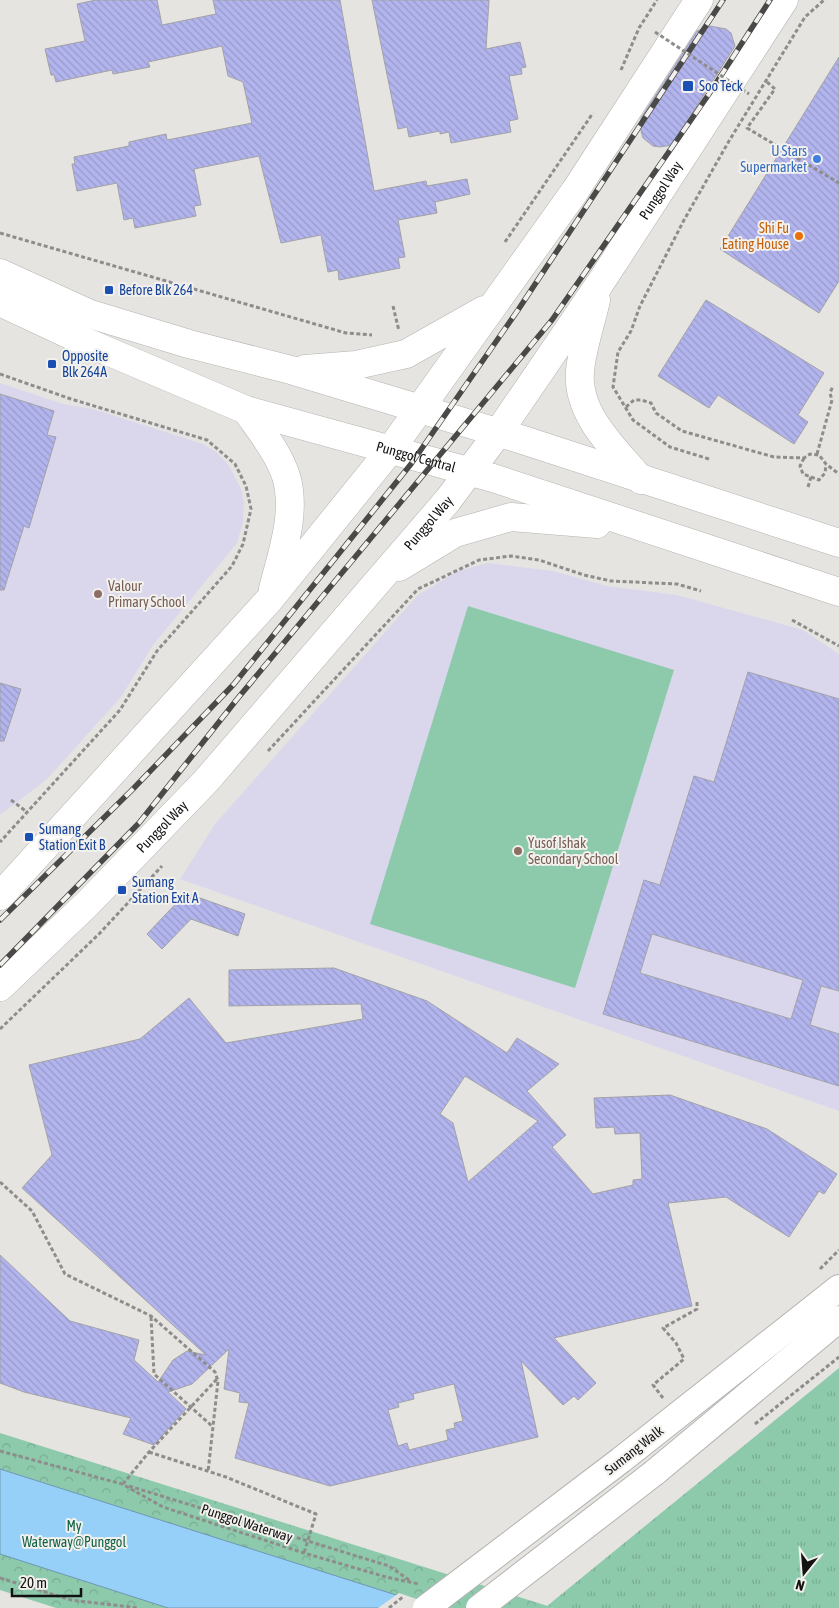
<svg xmlns="http://www.w3.org/2000/svg" width="839" height="1608" viewBox="0 0 839 1608" font-family="'Asap Condensed',sans-serif">
  <style>
    .education { fill: #dad7ed }
    .grass { fill: url(#grass-tufts) }
    .park { fill: url(#park-crowns) }
    .garden { fill: #8dcaac }
    .water { fill: #96d0f8; stroke: #6e97b3 }
    .pier { fill: #e6e4e1 }
    .building { fill: url(#building-back-hatch); stroke: #a2a2a6; fill-rule: evenodd }
    .lines { fill: none; stroke-linecap: round; stroke-linejoin: round }
    .minor-casing { stroke: #b5b3b0; stroke-width: 28 }
    .major-casing { stroke: #b5b3b0; stroke-width: 29 }
    .path { stroke: #8e8d8b; stroke-width: 3; stroke-dasharray: 4 2.5; stroke-linecap: butt }
    .minor { stroke: #fff; stroke-width: 26 }
    .major { stroke: #fff; stroke-width: 28 }
    .rail-casing { stroke: #494947; stroke-width: 5.5 }
    .rail { stroke: #f3f1ee; stroke-width: 4; stroke-dasharray: 11; stroke-linecap: butt }
    .minor-bridge-casing { stroke: #b5b3b0; stroke-width: 28; stroke-linecap: butt }
    .path-bridge { stroke: #8e8d8b; stroke-width: 3; stroke-dasharray: 4 2.5; stroke-linecap: butt }
    .minor-bridge { stroke: #fff; stroke-width: 26 }
    .transit-dot { fill: #1a4fb4; stroke: #f3f1ee; stroke-width: 2 }
    .shop-dot { fill: #3f7fe0; stroke: #f3f1ee; stroke-width: 2 }
    .food-dot { fill: #e8710a; stroke: #f3f1ee; stroke-width: 2 }
    .education-dot { fill: #8d6e63; stroke: #f3f1ee; stroke-width: 2 }
    .labels { text-anchor: middle; stroke-width: 4; stroke-linejoin: round; paint-order: stroke }
    .transit-label { font-size: 14px; fill: #164399; stroke: #f3f1ee; text-anchor: start }
    .shop-label { font-size: 14px; fill: #366cbe; stroke: #f3f1ee; text-anchor: end }
    .street-label { font-size: 14px; fill: #121211; stroke: #f3f1ee }
    .food-label { font-size: 14px; fill: #c56008; stroke: #f3f1ee; text-anchor: end }
    .education-label { font-size: 14px; fill: #785e54; stroke: #f3f1ee; text-anchor: start }
    .park-label { font-size: 14px; fill: #116245; stroke: #f3f1ee }
  </style>
  <defs>
    <pattern id="grass-tufts" width="24" height="20" patternUnits="userSpaceOnUse" patternTransform="scale(1.25)"><rect width="24" height="20" fill="#8dcaac"/><path d="M3 7l-1-3M5 7V3M7 7l1-3M15 17l-1-3M17 17v-4M19 17l1-3" fill="none" stroke="#79ac93"/></pattern>
    <pattern id="park-crowns" width="20" height="18" patternUnits="userSpaceOnUse" patternTransform="scale(1.25)"><rect width="20" height="18" fill="#8dcaac"/><path d="M2 6a3 3 0 1 1 6 0M12 15a3 3 0 1 1 6 0" fill="none" stroke="#79ac93"/></pattern>
    <pattern id="building-back-hatch" width="6" height="6" patternUnits="userSpaceOnUse" patternTransform="scale(1.25)"><rect width="6" height="6" fill="#b2b4ed"/><path d="M-1 5l2 2M0 0l6 6M5-1l2 2" fill="none" stroke="#989aca"/></pattern>
  </defs>
  <rect width="100%" height="100%" fill="#e6e4e1"/>
  <g class="education">
    <path d="M0,383L63,404L93,409L203,444L216,452L228,464L241,489L244,503L243,522L237,543L153,645L121,697L46,780L0,815Z"/>
    <path d="M488,563L553,571L607,586L677,595L803,630L839,654V1111L180,879L215,824L418,595L458,571Z"/>
  </g>
  <path class="grass" d="M839,1368V1608H554L547,1606Z"/>
  <path class="park" d="M0,1433L554,1608H56L0,1590Z"/>
  <path class="garden" d="M468,606L674,670L575,988L370,924Z"/>
  <path class="water" d="M0,1469L437,1608H168L0,1554Z"/>
  <path class="pier" d="M399,1593L437,1606L439,1608H378Z"/>
  <g class="building">
    <path d="M96,0H157L162,25L216,14L213,0H340L374,191L426,181L427,186L467,179L470,194L435,202L437,213L398,220L405,257L398,258L400,268L339,280L338,270L328,272L321,235L281,243L259,156L194,169L201,205L194,206L196,216L135,228L133,218L124,220L117,183L77,191L72,164H75L74,157L129,146V142L166,134L167,140L252,123L243,82L228,76L222,46L148,62L150,67L113,74L112,70L56,82L54,75H51L45,49L85,41L77,4Z"/>
    <path d="M372,0H489L486,49L520,42L526,67L521,68L522,74L509,76L518,119L509,121L511,132L451,143L449,132L440,134V131L409,137L407,127L398,129Z"/>
    <path d="M710,26L726,29L731,33L735,46L672,145L660,147L653,146L643,138L641,131V118L697,31Z"/>
    <path d="M839,57V281L819,313L720,249Z"/>
    <path d="M706,300L824,373L798,415L808,422L794,444L718,395L709,408L658,376Z"/>
    <path d="M0,394L54,411L47,435L56,437L29,528L24,526L4,590H0Z"/>
    <path d="M748,672L839,699V991L821,986L810,1025L839,1034V1086L603,1014L644,880L660,885L694,776L714,782ZM652,934L803,980L791,1019L640,973Z"/>
    <path d="M0,683L21,689L4,741H0Z"/>
    <path d="M186,893L245,914L238,936L191,919L162,949L147,934Z"/>
    <path d="M334,968L427,1001L507,1053L517,1038L559,1064L527,1091L566,1135L552,1147L593,1194L633,1185V1180L642,1179L640,1133L615,1134L614,1127L596,1128L594,1098L670,1095L767,1129L837,1174L824,1194L819,1191L789,1237L726,1197L668,1203L692,1306L554,1338L596,1383L578,1400L574,1396L563,1405L521,1361L538,1437L330,1486L235,1458L249,1403L239,1402L240,1393L224,1389L229,1349L192,1384L168,1392L186,1409L154,1445L123,1434L131,1418L24,1392L0,1383V1255L70,1321L139,1340L134,1360L158,1382L173,1360L187,1351L206,1355L22,1188L52,1155L29,1065L140,1039L189,998L226,1043L363,1019L361,1004L229,1006V970ZM465,1076L538,1121L468,1182L453,1123L440,1114ZM454,1384L463,1421L454,1423L455,1428L446,1430L448,1440L409,1450L407,1443L398,1446L388,1410L399,1407L398,1403L414,1399L413,1394Z"/>
  </g>
  <g class="lines">
    <g class="minor-casing">
      <g id="minor">
        <path d="M621,1460L839,1288"/>
        <path d="M654,1473L839,1319"/>
      </g>
    </g>
    <g class="major-casing">
      <g id="major">
        <path d="M0,273L90,314L189,344L291,370L523,440L839,543"/>
        <path d="M596,300C591,323 582,348 580,371C576,415 616,450 641,480"/>
        <path id="s1" d="M0,302L79,339L246,410L493,478L839,592"/>
        <path d="M305,369L356,365L406,354L484,310"/>
        <path d="M246,410C260,430 278,452 286,476C297,513 282,553 273,589"/>
        <path d="M399,567L455,533L511,517L597,524"/>
        <path d="M0,896L270,599L391,449L575,191L699,0"/>
        <path id="s2" d="M0,987L87,904L206,781L448,500L498,433L599,285L784,0"/>
      </g>
    </g>
    <g class="path">
      <path d="M621,70L639,28L657,0"/>
      <path d="M767,82L775,89L747,128L839,183"/>
      <path d="M0,233L346,333L372,335"/>
      <path d="M505,242L593,113"/>
      <path d="M393,306L399,331"/>
      <path d="M0,374L71,399L207,440L235,464L246,486L251,509L243,544L232,566L157,651L120,710L0,842"/>
      <path d="M626,407L634,400H641L651,403L656,413L682,431L774,457L804,458L810,454L819,455L826,464L839,474"/>
      <path d="M817,454L832,400L830,393L833,386"/>
      <path d="M804,458L800,466L803,474L819,480L825,473L826,465"/>
      <path d="M709,459L670,447L633,420L613,387L618,352L631,331L640,306L684,220L729,141L805,17L824,0"/>
      <path d="M808,487L811,477"/>
      <path d="M792,620L839,646"/>
      <path d="M268,751L418,589L479,560L511,556L539,560L584,575L611,581L677,584L701,591"/>
      <path d="M11,800L27,812"/>
      <path d="M0,1029L100,933L162,866"/>
      <path d="M0,1182L32,1211L65,1274L151,1316L215,1372L218,1381L208,1472"/>
      <path d="M820,1269L839,1250"/>
      <path d="M151,1317L154,1374L213,1427"/>
      <path d="M663,1398L653,1385L684,1359L676,1343L663,1328L697,1309V1302"/>
      <path d="M755,1424L839,1357"/>
      <path d="M0,1451L122,1484L163,1507L304,1553L386,1577L419,1584"/>
      <path d="M149,1452L226,1477L316,1514L304,1553"/>
      <path d="M123,1484L149,1452L217,1379"/>
      <path d="M129,1486L389,1566L409,1580"/>
      <path d="M0,1578L71,1600L139,1608"/>
    </g>
    <use href="#minor" class="minor"/>
    <use href="#major" class="major"/>
    <g class="rail-casing">
      <g id="rail">
        <path d="M0,920L132,790L234,684L411,464L518,310L723,0"/>
        <path d="M0,965L139,823L238,698L552,320L709,94L770,0"/>
      </g>
    </g>
    <use href="#rail" class="rail"/>
    <g class="minor-bridge-casing">
      <g id="minor-bridge">
        <path d="M426,1608L621,1460"/>
        <path d="M479,1608L654,1473"/>
      </g>
    </g>
    <g class="path-bridge">
      <path d="M655,32L749,94"/>
      <path d="M389,1608L404,1596"/>
    </g>
    <use href="#minor-bridge" class="minor-bridge"/>
  </g>
  <g class="transit-dot">
    <rect x="682" y="80" width="12" height="12" rx="2.5"/>
    <rect x="104" y="285" width="10" height="10" rx="2.5"/>
    <rect x="47" y="359" width="10" height="10" rx="2.5"/>
    <rect x="24" y="832" width="10" height="10" rx="2.5"/>
    <rect x="117" y="885" width="10" height="10" rx="2.5"/>
  </g>
  <circle class="shop-dot" cx="817" cy="159" r="5"/>
  <circle class="food-dot" cx="799" cy="236" r="5"/>
  <g class="education-dot">
    <circle cx="98" cy="594" r="5"/>
    <circle cx="518" cy="851" r="5"/>
  </g>
  <g class="labels">
    <g class="transit-label">
      <text x="699" y="91">Soo Teck</text>
      <text x="119" y="295">Before Blk 264</text>
      <text x="62" y="361">Opposite<tspan x="62" dy="16">Blk 264A</tspan></text>
      <text x="39" y="834">Sumang<tspan x="39" dy="16">Station Exit B</tspan></text>
      <text x="132" y="887">Sumang<tspan x="132" dy="16">Station Exit A</tspan></text>
    </g>
    <g class="shop-label">
      <text x="807" y="156">U Stars<tspan x="807" dy="16">Supermarket</tspan></text>
    </g>
    <g class="street-label">
      <text dy="5" stroke="none"><textPath href="#s2" startOffset="1038">Punggol Way</textPath></text>
      <text dy="5" stroke="none"><textPath href="#s1" startOffset="445">Punggol Central</textPath></text>
      <text dy="5" stroke="none"><textPath href="#s2" startOffset="632">Punggol Way</textPath></text>
      <text dy="5" stroke="none"><textPath href="#s2" startOffset="228">Punggol Way</textPath></text>
      <text transform="translate(634 1450) rotate(-38)" y="5">Sumang Walk</text>
      <text transform="translate(247 1523) rotate(18)" y="5">Punggol Waterway</text>
    </g>
    <g class="food-label">
      <text x="789" y="233">Shi Fu<tspan x="789" dy="16">Eating House</tspan></text>
    </g>
    <g class="education-label">
      <text x="108" y="591">Valour<tspan x="108" dy="16">Primary School</tspan></text>
      <text x="528" y="848">Yusof Ishak<tspan x="528" dy="16">Secondary School</tspan></text>
    </g>
    <g class="park-label">
      <text x="74" y="1531">My<tspan x="74" dy="16">Waterway@Punggol</tspan></text>
    </g>
  </g>
  <g transform="translate(804 1573) rotate(197)" stroke="#f3f1ee" stroke-width="4" paint-order="stroke">
  <path d="M0-4L9 19L0 12L-9 19Z" fill="#121211"/>
  <text y="-8" font-size="14" font-weight="bold" text-anchor="middle" fill="#121211">N</text>
  </g>
  <path d="M12 1588v8h69v-8" fill="none" stroke="#121211" stroke-width="2.5"/>
  <text x="20" y="1588" font-size="15" fill="#121211" stroke="#f3f1ee" stroke-width="4" paint-order="stroke">20 m</text>
</svg>
